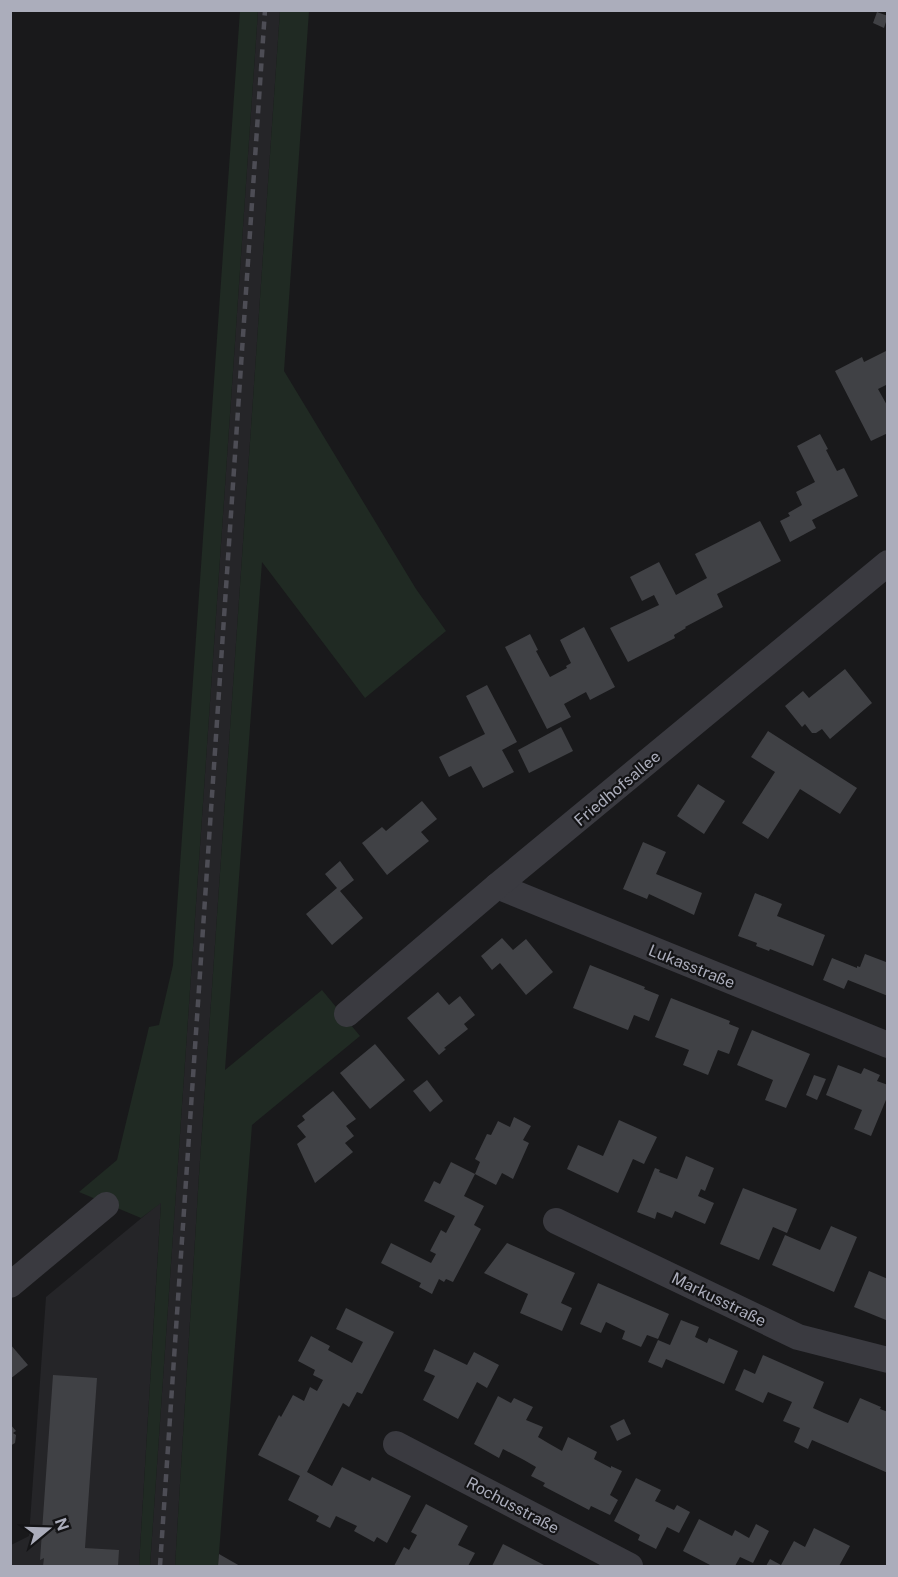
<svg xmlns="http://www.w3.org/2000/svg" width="898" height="1577" viewBox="0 0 898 1577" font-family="'Public Sans',sans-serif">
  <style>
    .built { fill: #252528 }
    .green { fill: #202a23 }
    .building { fill: #404145 }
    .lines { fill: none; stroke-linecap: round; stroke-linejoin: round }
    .minor { stroke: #3a3a40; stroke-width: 26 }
    .rail { stroke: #4d4d55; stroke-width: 4.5; stroke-dasharray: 8 6; stroke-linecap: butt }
    .labels { text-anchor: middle; stroke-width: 4.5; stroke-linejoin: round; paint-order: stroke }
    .street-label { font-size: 16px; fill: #abadbb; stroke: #141416 }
  </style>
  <rect width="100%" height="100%" fill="#19191b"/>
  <g class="built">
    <path d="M258,11H280L199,1175L175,1566H150Z"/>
    <path d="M161,1202L139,1566H11V1545L29,1536L46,1297Z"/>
  </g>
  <g class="green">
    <path d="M240,11H258L150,1566H139L161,1203L141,1218L79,1192L117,1160L149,1027L159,1025L173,965Z"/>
    <path d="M280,11H309L284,371L416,589L446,631L365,698L262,562L225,1070L322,990L360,1036L252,1125L218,1566H175L199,1175Z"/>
  </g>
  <g class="building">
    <path d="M877,12L888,16L884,28L873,23Z"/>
    <path d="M888,350V384L878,389L888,407V433L871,441L835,371L862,357L864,362Z"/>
    <path d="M820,434L828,449L826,450L837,471L844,468L858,496L812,520L816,528L790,542L780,521L790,516L788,513L802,505L796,492L815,482L797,446Z"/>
    <path d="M760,521L781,561L717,594L723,607L685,627L686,628L674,635L675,638L628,662L610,628L659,605L654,595L642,601L630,577L659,562L676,595L707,578L695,554Z"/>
    <path d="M584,627L615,687L590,700L586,692L564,704L571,717L547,729L505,647L530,634L538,650L536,651L550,677L567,668L566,666L571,663L560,640Z"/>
    <path d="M845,669L872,703L830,739L822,729L816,733H812L805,724L802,727L785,706L803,691L809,698Z"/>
    <path d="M487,685L517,742L502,750L514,772L483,788L471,766L449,777L439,757L485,734L466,696Z"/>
    <path d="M561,727L573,751L529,773L518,750Z"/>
    <path d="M768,731L857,788L840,814L800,789L768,839L742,823L775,772L751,757Z"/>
    <path d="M698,784L725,801L704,834L677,816Z"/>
    <path d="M422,801L437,819L421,832L429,841L387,875L362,843L382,827L386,831Z"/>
    <path d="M643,842L666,852L656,874L702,893L694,915L649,894L647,899L623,889Z"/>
    <path d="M340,861L354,880L340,891L363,918L332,945L306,914L337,888L325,874Z"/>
    <path d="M755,893L782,904L777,916L825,935L813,966L770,949L769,951L756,946L757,943L738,936Z"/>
    <path d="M502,938L513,950L526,939L553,972L526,995L500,963L492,970L481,956Z"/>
    <path d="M865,954L886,962L888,959V996L848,980L844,989L823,980L832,958L857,968V966L860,967Z"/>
    <path d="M590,965L645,987L644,989L659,995L649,1021L634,1015L628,1030L573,1008Z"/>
    <path d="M438,992L449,1005L460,996L475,1015L464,1024L468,1029L444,1048L446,1049L439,1055L407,1018Z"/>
    <path d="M671,998L730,1021L729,1024L739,1028L729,1054L718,1050L708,1075L683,1065L689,1050L655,1037Z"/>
    <path d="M752,1030L810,1054L786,1108L765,1100L773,1080L737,1065Z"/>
    <path d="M375,1044L405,1080L370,1109L340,1073Z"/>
    <path d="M838,1065L861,1074L864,1068L880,1075L877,1081L888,1085V1095L871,1136L854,1129L862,1110L826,1095Z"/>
    <path d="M814,1075L826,1079L817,1100L806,1095Z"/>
    <path d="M427,1080L443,1101L430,1112L413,1091Z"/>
    <path d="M333,1091L356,1119L346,1126L354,1136L345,1143L353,1152L315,1183L297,1144L306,1137L297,1126L305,1120L302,1116Z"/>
    <path d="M514,1117L531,1126L523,1140L529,1143L513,1179L502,1173L496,1185L475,1174L464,1196L484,1206L474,1225L481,1229L453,1282L446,1279L444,1282L439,1279L432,1294L419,1287L421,1283L381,1263L391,1243L431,1263L436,1254L430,1251L441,1230L446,1233L455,1216L424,1201L434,1181L440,1184L451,1162L475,1174L480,1162L475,1159L487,1134L491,1135L498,1121L510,1127Z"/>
    <path d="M619,1120L657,1137L644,1164L633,1159L618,1193L567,1169L578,1145L603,1156Z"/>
    <path d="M686,1156L714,1168L705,1191L701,1189L698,1196L714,1203L705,1224L675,1211L672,1218L657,1212L655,1219L637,1212L655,1168L660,1170L659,1172L677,1179Z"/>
    <path d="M743,1188L797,1209L787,1233L773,1227L759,1260L720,1244Z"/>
    <path d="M831,1226L857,1237L834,1292L772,1265L785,1235L820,1250Z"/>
    <path d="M507,1243L575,1273L561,1303L572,1308L562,1331L520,1313L528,1294L484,1273Z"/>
    <path d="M869,1271L888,1279V1316L886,1320L854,1307Z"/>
    <path d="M598,1283L669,1314L658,1339L647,1335L641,1347L622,1339L625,1331L606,1322L601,1333L580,1324Z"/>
    <path d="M346,1308L394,1332L362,1394L357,1392L349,1407L343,1403L307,1472L332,1486L342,1467L370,1481L372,1477L411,1496L387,1543L377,1537L374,1542L354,1531L357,1526L336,1516L330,1528L316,1521L319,1516L288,1500L300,1476L258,1455L279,1415L281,1417L293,1395L304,1401L310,1387L317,1391L323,1380L313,1375L315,1370L298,1361L311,1336L330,1346L328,1350L352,1363L363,1342L336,1329Z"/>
    <path d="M681,1320L699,1327L695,1337L707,1343L709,1338L738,1351L724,1384L666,1359L662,1368L648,1362L658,1340L670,1345Z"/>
    <path d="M10,1344L28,1365L10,1379Z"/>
    <path d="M434,1349L467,1365L474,1352L499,1365L487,1388L477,1382L458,1419L423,1400L435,1376L424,1371Z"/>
    <path d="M763,1355L824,1382L813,1408L824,1413L848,1423L860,1398L881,1407L880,1409L888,1412V1473L812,1440L808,1449L794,1442L800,1428L783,1421L792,1402L768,1392L763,1403L735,1390L744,1369L755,1374Z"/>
    <path d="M53,1375L97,1378L85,1548L119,1550L118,1566H43L44,1558L40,1560Z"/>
    <path d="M498,1396L511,1403L514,1398L533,1407L526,1420L543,1427L538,1437L548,1443L562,1451L568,1437L597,1452L594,1459L611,1468V1466L622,1471L610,1495L618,1500L610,1515L591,1506L589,1510L543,1486L545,1483L531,1476L536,1467L524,1460L503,1449L499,1458L474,1444Z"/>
    <path d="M624,1419L631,1434L617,1441L610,1426Z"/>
    <path d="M10,1424L16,1431L13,1433L16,1435L15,1443L10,1446Z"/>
    <path d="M636,1478L661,1490L655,1501L674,1510L677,1505L690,1512L679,1533L667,1527L656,1549L638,1540L640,1535L614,1521Z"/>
    <path d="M426,1504L468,1526L458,1545L475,1553L468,1566H394L404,1547L409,1550L417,1535L411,1532Z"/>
    <path d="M699,1519L732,1536L735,1530L749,1538L756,1524L769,1531L753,1563L740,1557L735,1566H712L683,1551Z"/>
    <path d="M814,1528L850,1546L839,1566H766L770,1559L781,1565L794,1541L805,1547Z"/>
    <path d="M503,1544L544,1565L543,1566H492Z"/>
    <path d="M219,1554L240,1566H218Z"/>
  </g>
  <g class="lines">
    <g class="minor">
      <path d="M497,886L888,1045"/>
      <path d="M347,1014L497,886L888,563"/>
      <path d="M556,1221L798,1337L888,1360"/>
      <path d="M10,1285L106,1205"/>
      <path d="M396,1444L630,1566"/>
    </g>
    <path class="rail" d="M160,1566L265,10"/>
  </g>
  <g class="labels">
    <g class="street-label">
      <text transform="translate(617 788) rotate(-40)" y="6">Friedhofsallee</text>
      <text transform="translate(692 966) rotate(22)" y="6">Lukasstraße</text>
      <text transform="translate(719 1299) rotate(26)" y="6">Markusstraße</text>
      <text transform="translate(513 1505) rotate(28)" y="6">Rochusstraße</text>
    </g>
  </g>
  <rect width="898" height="1577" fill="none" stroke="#abadbb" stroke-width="24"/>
  <g transform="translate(48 1529) rotate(71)" stroke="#141416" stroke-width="4.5" paint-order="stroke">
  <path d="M0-4.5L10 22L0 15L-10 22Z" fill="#abadbb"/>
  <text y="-9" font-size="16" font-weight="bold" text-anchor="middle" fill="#abadbb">N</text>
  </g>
</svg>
